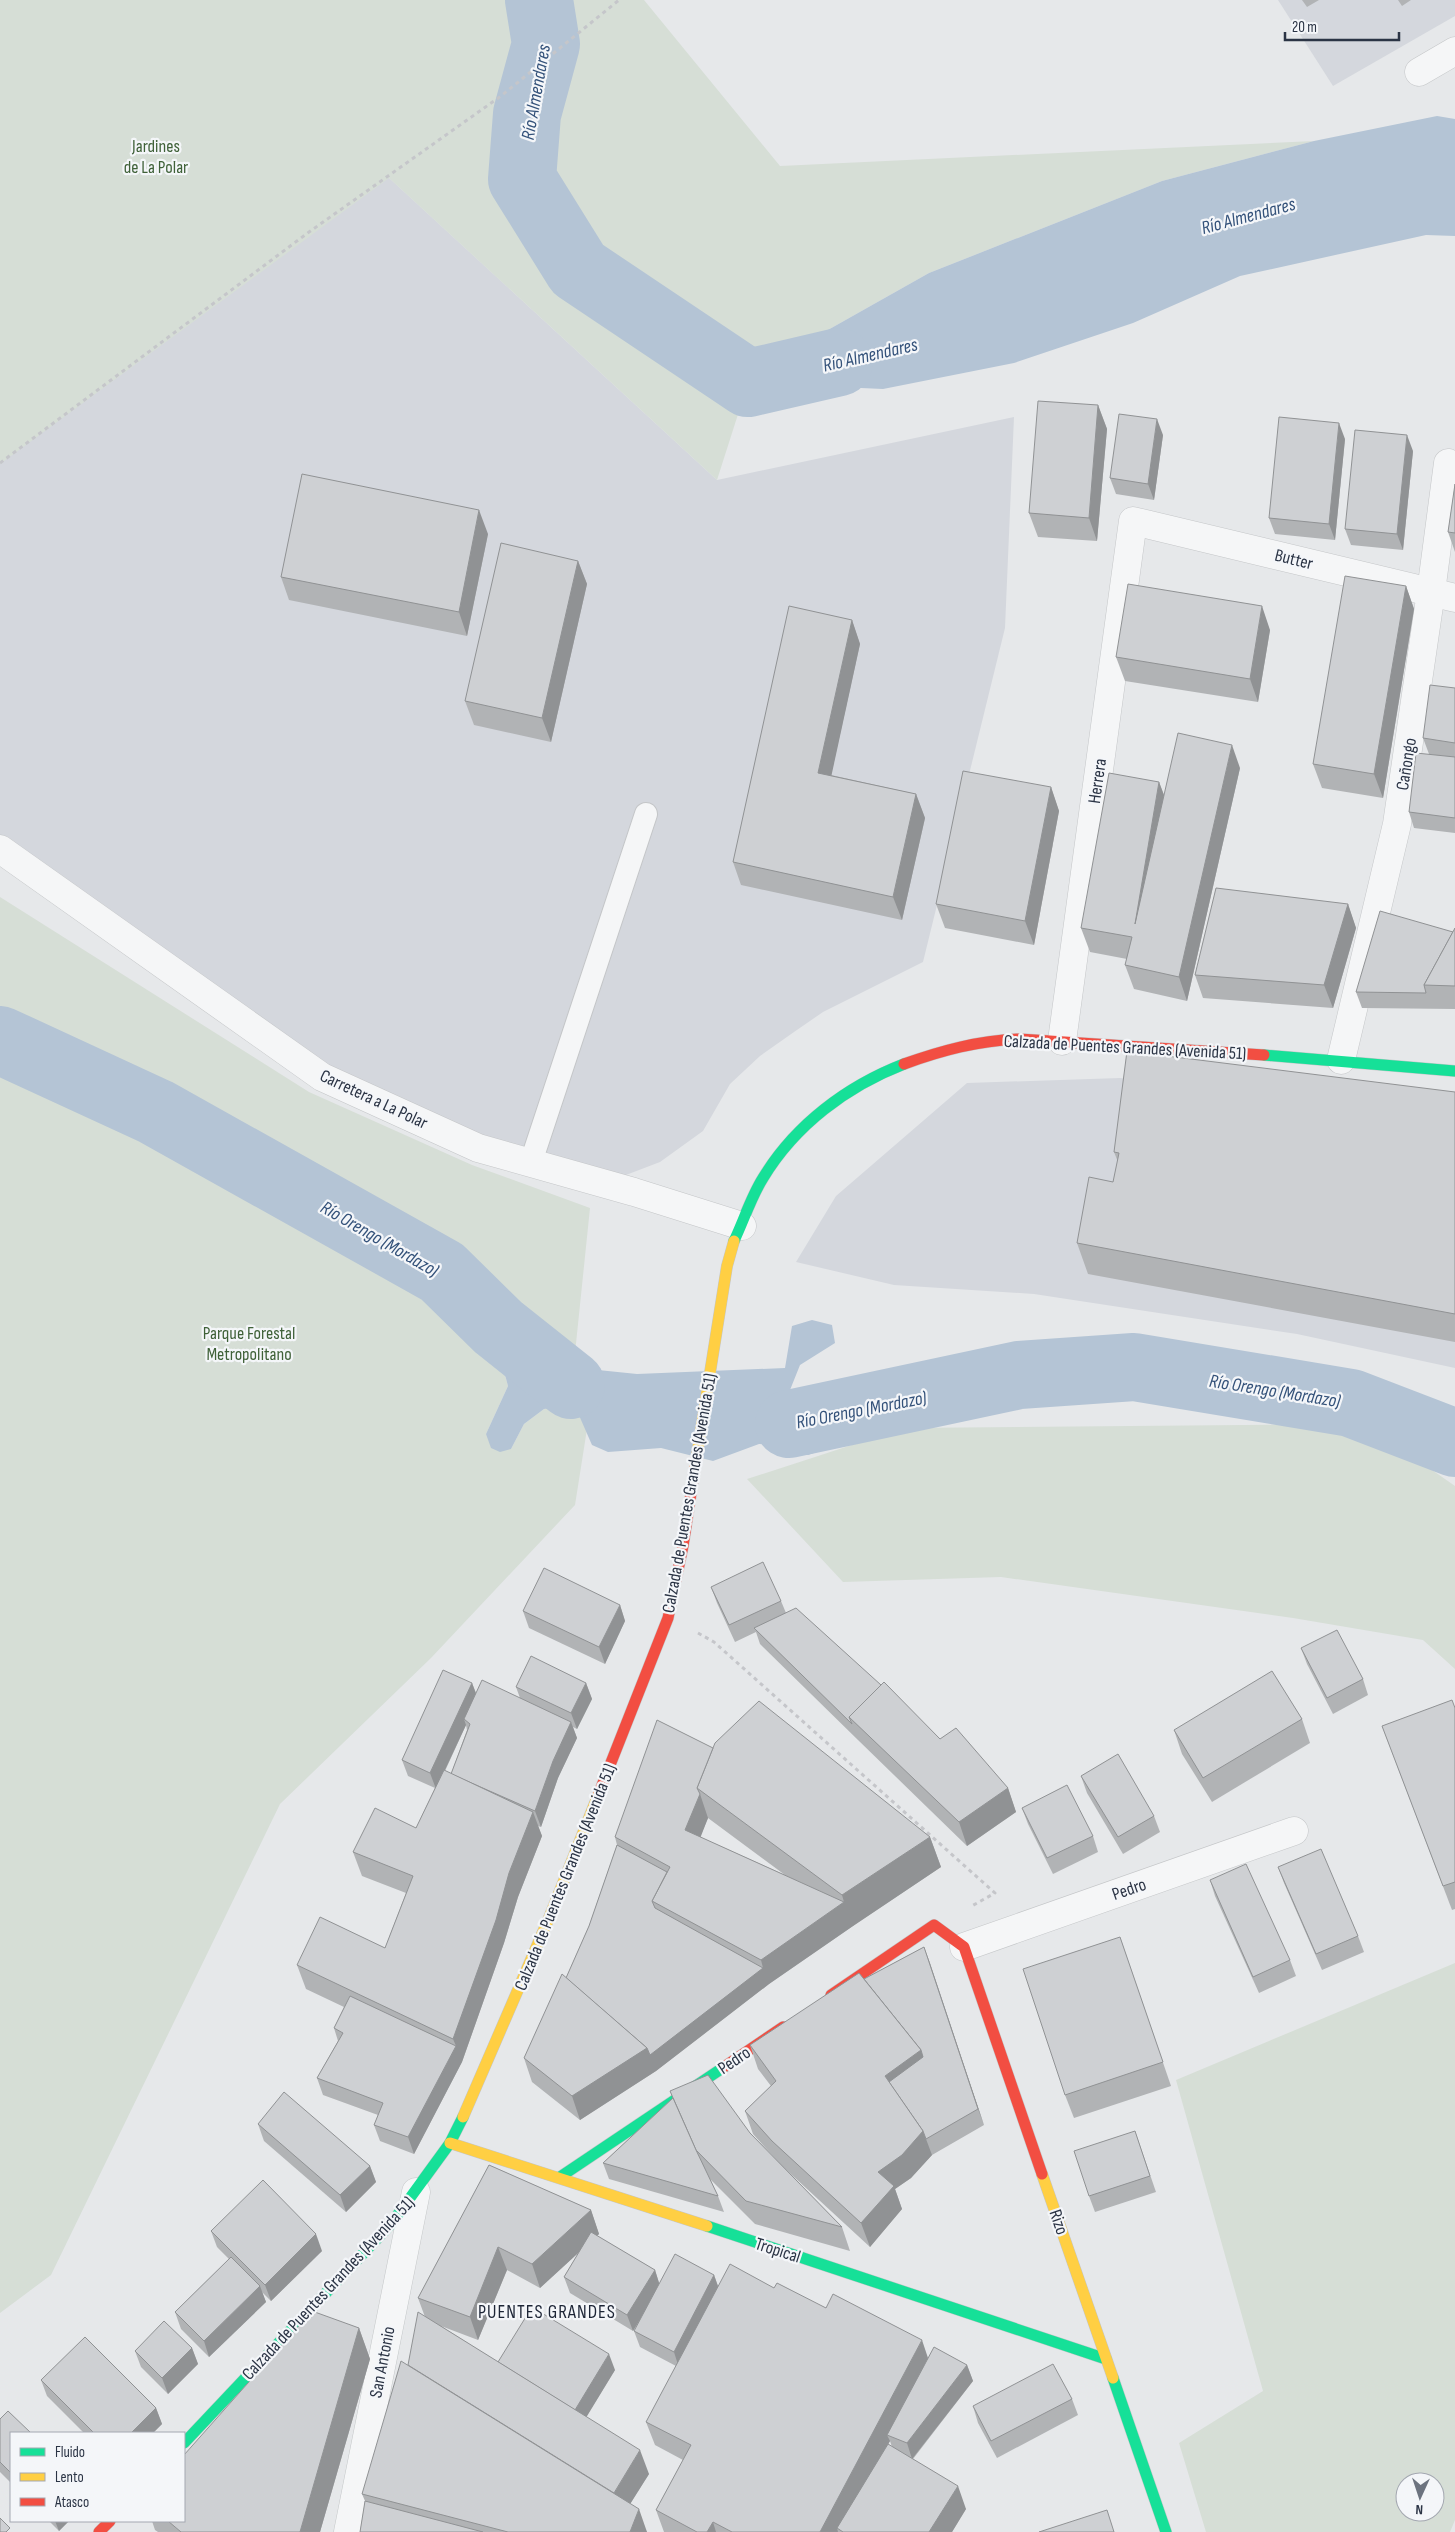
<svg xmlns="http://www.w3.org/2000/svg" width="1455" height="2532" viewBox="0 0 1455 2532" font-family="'Sofia Sans Condensed',sans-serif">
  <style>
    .built { fill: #d4d7dd }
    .green { fill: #d6ded6; fill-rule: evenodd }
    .water { fill: #b4c4d5 }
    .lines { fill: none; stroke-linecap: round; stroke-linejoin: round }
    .river { stroke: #b4c4d5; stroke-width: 68 }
    .lane-casing { stroke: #c4c6c8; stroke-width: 24 }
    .street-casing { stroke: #c4c6c8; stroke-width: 29 }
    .fast-casing { stroke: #c4c6c8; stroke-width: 12 }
    .slow-casing { stroke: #c4c6c8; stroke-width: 12 }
    .jam-casing { stroke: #c4c6c8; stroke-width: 12 }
    .path { stroke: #c5c6ca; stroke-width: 3; stroke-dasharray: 4 4; stroke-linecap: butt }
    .lane { stroke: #f5f6f7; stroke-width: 22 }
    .street { stroke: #f5f6f7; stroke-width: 28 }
    .fast { stroke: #16e098; stroke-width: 11 }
    .slow { stroke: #ffcf43; stroke-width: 11 }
    .jam { stroke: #f24e42; stroke-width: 11 }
    .wall { fill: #b1b3b5; fill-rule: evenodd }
    .shaded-wall { fill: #909294 }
    .building { fill: #ced0d3; stroke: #909294 }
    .labels { text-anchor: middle; stroke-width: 4.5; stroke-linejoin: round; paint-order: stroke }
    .park-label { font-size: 18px; fill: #3f6138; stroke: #f4f6f9 }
    .street-label { font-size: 18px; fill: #2b3445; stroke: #f4f6f9 }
    .water-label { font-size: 19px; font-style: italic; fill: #34527a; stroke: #f4f6f9 }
    .neighbourhood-label { font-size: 19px; letter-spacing: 1px; fill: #1d2536; stroke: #f4f6f9 }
  </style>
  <rect width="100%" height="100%" fill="#e6e8ea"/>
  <g class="built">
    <path d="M1278,0H1455V16L1333,86Z"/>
    <path d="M387,176L717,480L1014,417L1005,628L923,962L823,1012L794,1032L760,1056L730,1084L703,1131L660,1162L605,1183L322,1077L0,849V463Z"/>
    <path d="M1120,1078L1455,1119V1368L1297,1334L1034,1294L894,1285L796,1262L836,1196L967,1083Z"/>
  </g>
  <g class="green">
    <path d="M0,0H644L780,166L1314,141L1162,181L929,273L803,344L748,383L717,480L389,178L0,464Z"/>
    <path d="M0,897L309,1092L472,1165L590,1208L574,1363L547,1352L500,1356L508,1386L486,1434L511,1449L524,1424L544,1409L566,1406L578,1413L587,1429L575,1505L431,1658L280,1804L51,2275L0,2313Z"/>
    <path d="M1366,1424L1455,1486V1669L1423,1640L1293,1618L1001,1577L843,1582L747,1479L904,1428Z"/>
    <path d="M1455,1963V2520L1450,2532H1206L1179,2443L1263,2391L1176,2080ZM1405,2482H1435V2512H1405Z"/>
  </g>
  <g class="water">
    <path d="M1437,116L1455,119V236L1426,235L1240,276L1133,323L1014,363L883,389L748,383L803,344L929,273L1162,181L1314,141Z"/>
    <path d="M812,1320L832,1325L835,1343L800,1365L790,1390L795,1398L813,1392C841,1407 845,1400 871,1384L881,1406L885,1429L808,1455L773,1445L759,1444L713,1461L661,1448L608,1452L592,1445L578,1413L566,1406L544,1409L524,1424L511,1449L500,1452L491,1448L486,1434L508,1386L500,1356L498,1327L547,1352L598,1370L637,1374L785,1368L792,1326Z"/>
  </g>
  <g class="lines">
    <g class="river">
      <path d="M539,0L546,44L527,114L522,179L578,269L748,383L839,362"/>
      <path d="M0,1040L156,1112L442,1272L498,1327L571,1385"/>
      <path d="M789,1424L1019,1375L1134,1367L1351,1403L1455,1443"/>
    </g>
    <g class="lane-casing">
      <path id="lane" d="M531,1162L646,814"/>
    </g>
    <g class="street-casing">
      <g id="street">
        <path d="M1419,72L1455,51"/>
        <path d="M0,849L322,1077L478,1148L634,1192L742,1226"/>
        <path d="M1062,1041L1133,521L1455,598"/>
        <path d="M1341,1060L1397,824L1431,592L1448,463"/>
        <path d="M964,1947L1294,1831"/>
        <path d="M348,2532L416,2192"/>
      </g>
    </g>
    <g class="fast-casing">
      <g id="fast">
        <path d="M1264,1055L1455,1071"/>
        <path d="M734,1241C744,1220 751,1197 763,1178C795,1125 847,1086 904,1064"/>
        <path d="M560,2177L724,2067"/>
        <path d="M707,2226L1106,2359"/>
        <path d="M1113,2378L1166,2532"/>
        <path d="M184,2443L391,2224L450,2143L463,2117"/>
      </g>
    </g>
    <g class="slow-casing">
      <g id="slow">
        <path d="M695,1467L727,1266L734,1241"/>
        <path d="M463,2117L549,1918L599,1793"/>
        <path d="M450,2143L707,2226"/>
        <path d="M1042,2174L1113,2378"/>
      </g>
    </g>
    <g class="jam-casing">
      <g id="jam">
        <path d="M904,1064C943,1050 977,1041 1019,1039L1264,1055"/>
        <path d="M599,1793L668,1618L683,1546L695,1467"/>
        <path d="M831,1995L934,1925L964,1947L1042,2174"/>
        <path d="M724,2067L783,2027"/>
        <path d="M99,2532L110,2521"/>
      </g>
    </g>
    <g class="path">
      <path d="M0,463L309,232L501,96L619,0"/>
      <path d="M698,1633L714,1642L995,1893L970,1907"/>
    </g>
    <use href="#lane" class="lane"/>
    <use href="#street" class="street"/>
    <use href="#fast" class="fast"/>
    <use href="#slow" class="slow"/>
    <use href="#jam" class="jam"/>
  </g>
  <g class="wall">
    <path d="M1302,0H1319L1307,7Z"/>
    <path d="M1398,0H1411L1402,6Z"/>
    <path d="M1098,405L1107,429L1097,541L1038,537L1029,513Z"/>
    <path d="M1163,435L1154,500L1116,494L1110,478Z"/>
    <path d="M1345,439L1335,540L1275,534L1269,518Z"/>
    <path d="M1413,451L1403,550L1351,545L1345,529Z"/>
    <path d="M1455,484V552L1448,532Z"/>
    <path d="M488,534L467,636L289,600L281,577Z"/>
    <path d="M578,561L587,584L551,742L474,725L465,701Z"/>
    <path d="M1406,586L1414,609L1383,798L1322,788L1313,764Z"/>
    <path d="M852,620L860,644L831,775L916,794L925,818L902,920L741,885L733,862Z"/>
    <path d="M1270,630L1258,702L1125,681L1116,657Z"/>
    <path d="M1455,688V833L1414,828L1409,812L1429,754L1423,738Z"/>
    <path d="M1240,768L1187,1001L1134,989L1125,965L1127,959L1090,952L1081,928L1159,782L1164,795Z"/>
    <path d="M1051,787L1059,811L1034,945L945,928L936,904Z"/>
    <path d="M1348,904L1356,928L1333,1008L1203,998L1195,975Z"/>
    <path d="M1455,928V1009L1362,1008L1356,992L1453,932Z"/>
    <path d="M1455,1092V1342L1088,1274L1077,1243L1113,1182L1118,1162L1114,1152Z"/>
    <path d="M711,1587L781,1601L786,1613L940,1739L1008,1788L1016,1812L967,1846L858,1740L760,1644L756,1632L735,1642L717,1603Z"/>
    <path d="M620,1605L625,1621L605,1664L529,1628L523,1611Z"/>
    <path d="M1301,1648L1363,1679L1368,1695L1333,1714L1307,1664Z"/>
    <path d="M472,1683L476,1693L520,1698L516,1687L586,1683L592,1699L577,1729L573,1727L577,1738L558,1778L541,1827L538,1826L542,1836L518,1897L504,1943L462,2062L414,2154L380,2141L374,2125L378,2115L323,2095L317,2078L338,2041L334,2028L344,2007L306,1989L297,1965L385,1948L406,1893L362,1876L353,1852L416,1828L435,1788L408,1776L402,1760ZM466,1725L467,1730L451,1774L445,1771Z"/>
    <path d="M1455,1708V1909L1452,1910L1382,1726Z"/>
    <path d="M1302,1719L1310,1743L1212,1802L1182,1754L1174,1730Z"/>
    <path d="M713,1748L930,1837L941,1867L853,1926L769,1984L656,2071L580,2120L532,2082L524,2058L566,1978L589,1926L617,1845L615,1837ZM708,1818L785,1875L700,1837Z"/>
    <path d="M1081,1776L1154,1816L1160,1832L1123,1854L1087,1793Z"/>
    <path d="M1022,1808L1093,1836L1098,1852L1053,1874L1028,1824Z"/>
    <path d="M1278,1867L1358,1936L1364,1952L1322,1970L1284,1883Z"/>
    <path d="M1210,1880L1290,1960L1296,1976L1259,1993L1215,1896Z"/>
    <path d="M1120,1937L1171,2086L1074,2118L1065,2095Z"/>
    <path d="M924,1947L984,2125L932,2155L911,2178L895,2189L902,2209L870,2247L781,2165L753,2134L745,2111L771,2086L758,2069L750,2045L864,1979Z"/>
    <path d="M670,2091L750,2133L842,2227L850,2251L755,2224L710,2179L718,2196L724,2212L609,2179L603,2163L673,2098Z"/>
    <path d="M258,2124L370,2166L376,2182L346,2212L264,2141Z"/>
    <path d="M1135,2131L1156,2192L1095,2212L1089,2196Z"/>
    <path d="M489,2165L591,2210L599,2234L597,2236L655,2270L659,2283L714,2275L718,2286L774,2288L826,2308L928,2359L967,2365L973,2381L913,2459L966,2509L952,2532H664L656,2510L683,2460L655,2445L646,2422L676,2366L640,2347L634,2331L639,2322L633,2331L570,2293L564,2277L579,2252L540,2288L507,2270L478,2340L441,2326L498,2362L615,2370L586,2417L649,2474L630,2504L647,2532H360L365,2501L362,2494L425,2317L418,2298ZM890,2441L892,2447L888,2444Z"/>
    <path d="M211,2231L322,2251L271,2301L262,2292L266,2302L209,2357L181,2329L175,2312L229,2259L217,2247Z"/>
    <path d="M359,2328L370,2359L320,2532H158L155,2530L152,2521H184Z"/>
    <path d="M192,2348L198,2364L168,2394L141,2367L135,2351Z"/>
    <path d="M41,2380L156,2408L162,2424L153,2433H84L47,2396Z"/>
    <path d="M1072,2399L1078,2415L997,2458L978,2423L973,2406Z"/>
    <path d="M0,2419L11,2433V2483L0,2472Z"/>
    <path d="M49,2521H69L59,2531Z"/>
  </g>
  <g class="shaded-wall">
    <path d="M1098,405L1107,429L1097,541L1089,518Z"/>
    <path d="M1157,419L1163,435L1154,500L1148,484Z"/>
    <path d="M1339,423L1345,439L1335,540L1329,524Z"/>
    <path d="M1407,435L1413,451L1403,550L1397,534Z"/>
    <path d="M479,510L488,534L467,636L459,612Z"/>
    <path d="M578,561L587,584L551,742L542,718Z"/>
    <path d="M1406,586L1414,609L1383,798L1374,774Z"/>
    <path d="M1262,606L1270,630L1258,702L1250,679Z"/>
    <path d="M852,620L860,644L827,796L818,773Z"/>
    <path d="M1232,745L1240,768L1187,1001L1179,977Z"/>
    <path d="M1159,782L1168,806L1135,924Z"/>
    <path d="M1051,787L1059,811L1034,945L1025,921Z"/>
    <path d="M916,794L925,818L902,920L893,897Z"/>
    <path d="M1348,904L1356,928L1333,1008L1324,985Z"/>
    <path d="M620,1605L625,1621L605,1664L599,1647Z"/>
    <path d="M472,1683L478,1699L464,1719L466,1725L436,1789L430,1773Z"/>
    <path d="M586,1683L592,1699L577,1729L571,1713Z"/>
    <path d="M571,1722L577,1738L558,1778L541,1827L535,1811L553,1761Z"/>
    <path d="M1008,1788L1016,1812L967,1846L959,1822Z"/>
    <path d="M700,1794L708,1818L694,1854L685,1830Z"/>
    <path d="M533,1812L542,1836L518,1897L504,1943L462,2062L414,2154L408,2137L456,2046L453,2039L509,1873Z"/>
    <path d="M930,1837L941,1867L853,1926L769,1984L656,2071L580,2120L572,2096L763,1968L761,1960L844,1902L842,1895Z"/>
    <path d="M924,1947L930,1963L984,2125L978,2109Z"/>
    <path d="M921,2050L929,2074L897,2097L885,2076Z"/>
    <path d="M923,2131L932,2155L911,2178L895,2189L902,2209L870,2247L861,2223L878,2172Z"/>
    <path d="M370,2166L376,2182L346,2212L340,2195Z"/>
    <path d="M591,2210L599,2234L540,2288L532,2264Z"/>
    <path d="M316,2234L322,2251L271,2301L265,2285Z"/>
    <path d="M498,2247L507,2270L478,2340L470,2317Z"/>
    <path d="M655,2270L660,2286L633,2331L627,2315Z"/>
    <path d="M714,2275L720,2292L679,2368L674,2352Z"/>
    <path d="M260,2286L266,2302L209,2357L204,2341Z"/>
    <path d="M359,2328L370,2359L320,2532H300Z"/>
    <path d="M922,2340L930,2364L887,2435L890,2441L842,2531L837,2528L838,2532H820Z"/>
    <path d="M192,2348L198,2364L168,2394L162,2378Z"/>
    <path d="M609,2354L615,2370L581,2426L575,2410Z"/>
    <path d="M967,2365L973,2381L912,2459L907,2443Z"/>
    <path d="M156,2408L162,2424L153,2433H131Z"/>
    <path d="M640,2450L649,2474L620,2520L612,2497Z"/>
    <path d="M958,2486L966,2509L952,2532H929Z"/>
    <path d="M639,2509L647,2532H630Z"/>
    <path d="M55,2521H69L59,2531Z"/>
    <path d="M713,2522L716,2532H707Z"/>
  </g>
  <g class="building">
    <path d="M1038,401L1098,405L1089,518L1029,513Z"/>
    <path d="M1119,414L1157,419L1148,484L1110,478Z"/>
    <path d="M1279,417L1339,423L1329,524L1269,518Z"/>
    <path d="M1355,430L1407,435L1397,534L1345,529Z"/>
    <path d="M302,474L479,510L459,612L281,577Z"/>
    <path d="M1455,484V533L1448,532Z"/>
    <path d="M501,543L578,561L542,718L465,701Z"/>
    <path d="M1345,576L1406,586L1374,774L1313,764Z"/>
    <path d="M1128,584L1262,606L1250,679L1116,657Z"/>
    <path d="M789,606L852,620L818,773L916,794L893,897L733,862Z"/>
    <path d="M1430,685L1455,688V743L1423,738Z"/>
    <path d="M1178,733L1232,745L1179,977L1125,965L1132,937L1081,928L1109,773L1159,782L1135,924Z"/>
    <path d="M1416,753L1455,757V818L1409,812Z"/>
    <path d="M963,771L1051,787L1025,921L936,904Z"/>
    <path d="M1216,888L1348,904L1324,985L1195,975Z"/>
    <path d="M1380,911L1453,932L1424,985L1426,993L1356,992Z"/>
    <path d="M1455,928V986L1424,985Z"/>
    <path d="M1127,1051L1455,1092V1314L1077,1243L1089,1177L1113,1182L1119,1153L1114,1152Z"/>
    <path d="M763,1562L781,1601L729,1625L711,1587Z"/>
    <path d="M544,1568L620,1605L599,1647L523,1611Z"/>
    <path d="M796,1608L881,1685L849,1717L852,1724L754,1628Z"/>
    <path d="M1337,1630L1363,1679L1327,1698L1301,1648Z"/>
    <path d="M531,1656L586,1683L571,1713L516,1687Z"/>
    <path d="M443,1670L472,1683L430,1773L402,1760Z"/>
    <path d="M1272,1671L1302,1719L1203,1778L1174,1730Z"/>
    <path d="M482,1680L571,1722L553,1761L535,1811L451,1774L470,1724L464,1719Z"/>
    <path d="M884,1682L940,1739L956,1728L1008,1788L959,1822L849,1717Z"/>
    <path d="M1452,1700L1455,1708V1882L1443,1886L1382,1726Z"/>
    <path d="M759,1701L930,1837L842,1895L697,1788L715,1743Z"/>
    <path d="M657,1720L713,1748L697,1788L700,1794L685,1830L844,1902L761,1960L652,1901L670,1867L615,1837Z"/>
    <path d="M1118,1754L1154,1816L1118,1837L1081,1776Z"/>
    <path d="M444,1770L533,1812L509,1873L496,1920L453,2039L297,1965L320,1917L385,1948L413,1876L353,1852L375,1808L416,1828Z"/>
    <path d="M1067,1785L1093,1836L1047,1858L1022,1808Z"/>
    <path d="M617,1845L667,1872L652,1901L655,1908L763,1968L650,2055L647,2048L566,1978L589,1926Z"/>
    <path d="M1321,1849L1358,1936L1316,1954L1278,1867Z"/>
    <path d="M1246,1864L1290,1960L1253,1977L1210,1880Z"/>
    <path d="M1120,1937L1163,2062L1065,2095L1023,1969Z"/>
    <path d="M924,1947L978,2109L926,2139L923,2131L889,2082L923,2057L921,2050L864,1979Z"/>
    <path d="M859,1973L921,2050L885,2076L923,2131L902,2155L878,2172L894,2186L861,2223L772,2141L745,2111L776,2081L750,2045Z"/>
    <path d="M562,1974L647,2048L572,2096L524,2058Z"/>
    <path d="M350,1996L456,2046L408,2137L374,2125L383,2103L317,2078L343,2033L334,2028Z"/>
    <path d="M708,2075L750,2133L842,2227L746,2201L696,2150L670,2091Z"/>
    <path d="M284,2092L370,2166L340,2195L258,2124Z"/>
    <path d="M673,2098L696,2150L718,2196L603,2163Z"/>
    <path d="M1135,2131L1150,2176L1089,2196L1074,2151Z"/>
    <path d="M489,2165L591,2210L532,2264L498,2247L470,2317L418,2298Z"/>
    <path d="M263,2180L316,2234L265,2285L211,2231Z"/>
    <path d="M591,2232L655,2270L627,2315L564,2277Z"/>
    <path d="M675,2254L714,2275L674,2352L634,2331Z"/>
    <path d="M231,2257L260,2286L204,2341L175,2312Z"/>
    <path d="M730,2264L774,2288L777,2283L826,2308L833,2294L922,2340L820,2532H732L713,2522L707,2532H697L656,2510L691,2445L646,2422Z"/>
    <path d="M532,2307L609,2354L575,2410L498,2362Z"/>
    <path d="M312,2311L359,2328L300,2532H181L168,2521H184V2455Z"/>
    <path d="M418,2312L640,2450L614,2493L408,2365Z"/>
    <path d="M164,2321L192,2348L162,2378L135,2351Z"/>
    <path d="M85,2337L156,2408L131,2433H94L41,2380Z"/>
    <path d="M934,2347L967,2365L907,2443L887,2435Z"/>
    <path d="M401,2361L639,2509L630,2532H508L362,2494Z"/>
    <path d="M1053,2364L1072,2399L991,2441L973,2406Z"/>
    <path d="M8,2411L31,2433H11V2473L0,2462V2419Z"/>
    <path d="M888,2444L958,2486L929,2532H843L837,2528Z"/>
    <path d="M365,2501L483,2532H360Z"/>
    <path d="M1107,2510L1114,2532H1039Z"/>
    <path d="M0,2518L10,2528L6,2532H0Z"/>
  </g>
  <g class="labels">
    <g class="park-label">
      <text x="156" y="152">Jardines<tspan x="156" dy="21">de La Polar</tspan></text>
      <text x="249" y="1339">Parque Forestal<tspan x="249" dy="21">Metropolitano</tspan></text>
    </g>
    <g class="street-label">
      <text transform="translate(1294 559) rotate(14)" y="6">Butter</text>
      <text transform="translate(1406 764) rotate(-81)" y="6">Cañongo</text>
      <text transform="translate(1097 781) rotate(-82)" y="6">Herrera</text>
      <text transform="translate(1125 1047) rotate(3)" y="6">Calzada de Puentes Grandes (Avenida 51)</text>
      <text transform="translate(374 1099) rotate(25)" y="6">Carretera a La Polar</text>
      <text transform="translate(689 1493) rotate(-80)" y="6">Calzada de Puentes Grandes (Avenida 51)</text>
      <text transform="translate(565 1877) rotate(-68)" y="6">Calzada de Puentes Grandes (Avenida 51)</text>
      <text transform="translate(1129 1889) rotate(-19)" y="6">Pedro</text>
      <text transform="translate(734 2060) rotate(-34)" y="6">Pedro</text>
      <text transform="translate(1059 2222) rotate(71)" y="6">Rizo</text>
      <text transform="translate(778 2250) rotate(18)" y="6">Tropical</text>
      <text transform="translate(328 2288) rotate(-47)" y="6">Calzada de Puentes Grandes (Avenida 51)</text>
      <text transform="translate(382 2362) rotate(-79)" y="6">San Antonio</text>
    </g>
    <g class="water-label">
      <text transform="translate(535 92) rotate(-80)" y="7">Río Almendares</text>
      <text transform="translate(1248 215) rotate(-15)" y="7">Río Almendares</text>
      <text transform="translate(870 354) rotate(-13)" y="7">Río Almendares</text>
      <text transform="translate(380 1238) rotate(30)" y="7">Río Orengo (Mordazo)</text>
      <text transform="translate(1275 1390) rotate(9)" y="7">Río Orengo (Mordazo)</text>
      <text transform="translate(861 1409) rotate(-11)" y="7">Río Orengo (Mordazo)</text>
    </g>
    <g class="neighbourhood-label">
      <text x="547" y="2318">PUENTES GRANDES</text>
    </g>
  </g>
  <rect x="10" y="2432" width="175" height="90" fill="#f4f6f9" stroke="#a4a8b1"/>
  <rect x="20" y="2448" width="25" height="8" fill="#16e098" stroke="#a4a8b1"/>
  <text x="55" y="2457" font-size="15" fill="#2b3445">Fluido</text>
  <rect x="20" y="2473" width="25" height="8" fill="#ffcf43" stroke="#a4a8b1"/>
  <text x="55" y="2482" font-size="15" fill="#2b3445">Lento</text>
  <rect x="20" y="2498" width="25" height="8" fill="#f24e42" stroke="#a4a8b1"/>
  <text x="55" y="2507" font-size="15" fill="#2b3445">Atasco</text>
  <g transform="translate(1420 2497) rotate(183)"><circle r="24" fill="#f4f6f9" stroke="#a4a8b1"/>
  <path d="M0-4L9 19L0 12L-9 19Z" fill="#6c737f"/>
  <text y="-8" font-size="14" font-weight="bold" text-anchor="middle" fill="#2b3445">N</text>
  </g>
  <path d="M1285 32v8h114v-8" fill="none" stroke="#2b3445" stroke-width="2.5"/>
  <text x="1292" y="32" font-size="15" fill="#2b3445" stroke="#f4f6f9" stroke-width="4" paint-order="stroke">20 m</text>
</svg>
